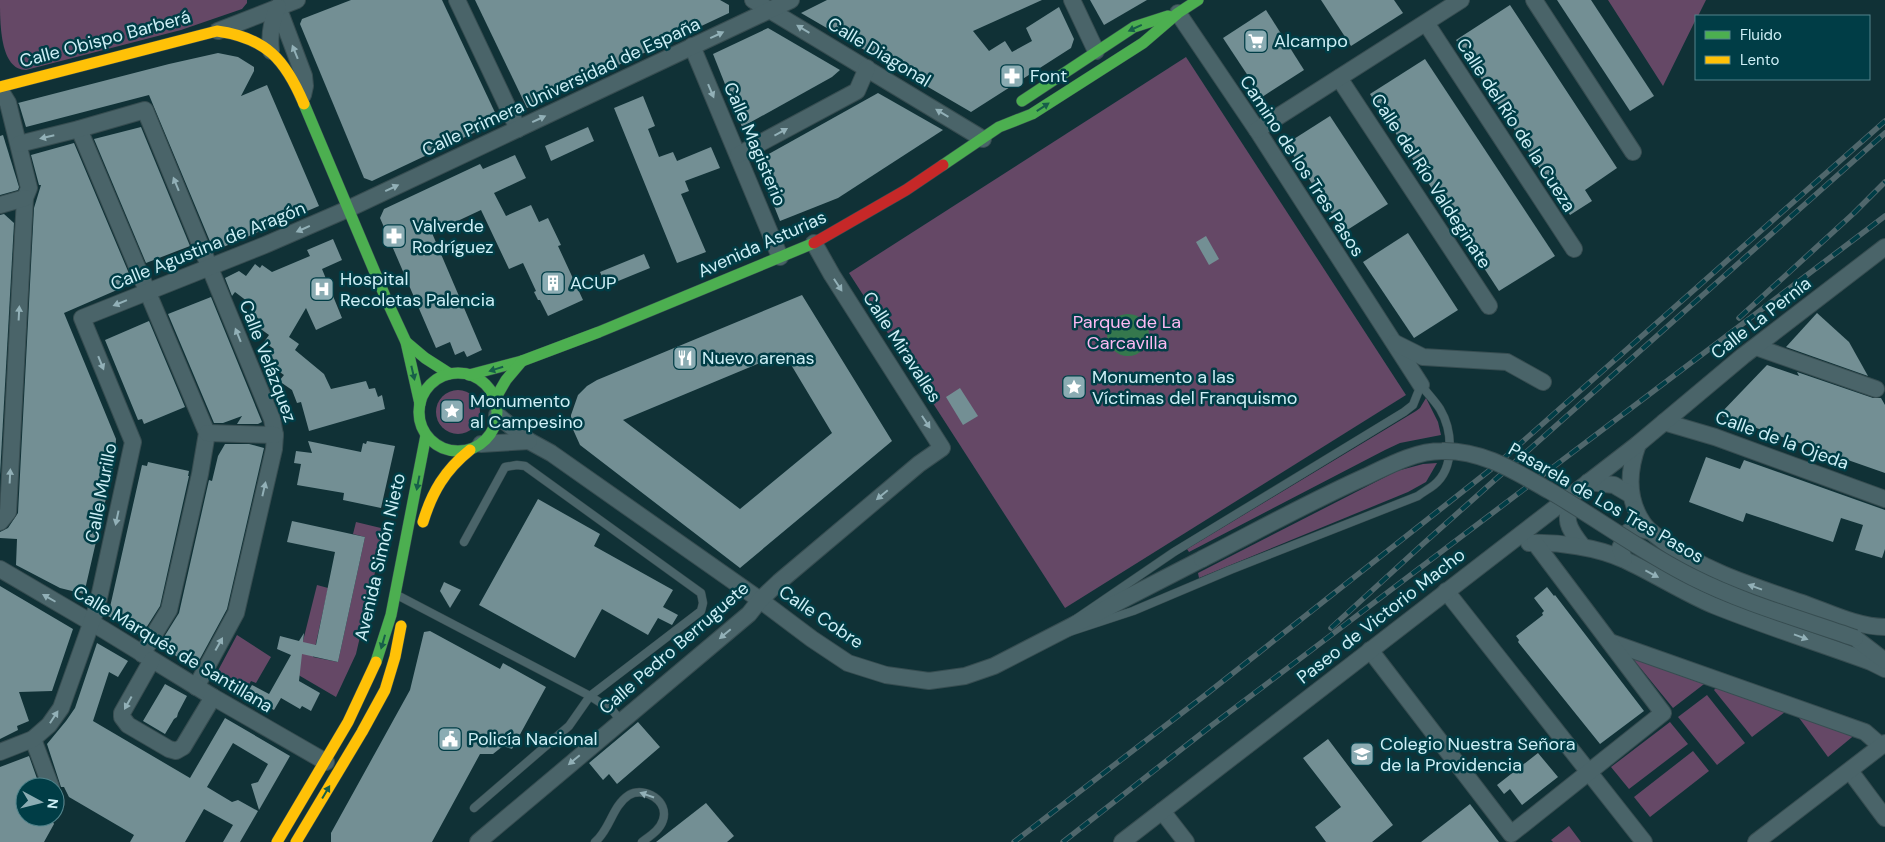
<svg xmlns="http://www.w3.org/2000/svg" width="1885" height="842" viewBox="0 0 1885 842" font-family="'DM Sans',sans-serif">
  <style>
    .green { fill: #654866 }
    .water { fill: #35784d }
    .building { fill: #738f94; fill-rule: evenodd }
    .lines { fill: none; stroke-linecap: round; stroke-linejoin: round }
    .lane-casing { stroke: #374d51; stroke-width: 9 }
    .street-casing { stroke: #374d51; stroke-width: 18 }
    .fast-casing { stroke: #374d51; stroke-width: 12 }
    .slow-casing { stroke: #374d51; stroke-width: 12 }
    .jam-casing { stroke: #374d51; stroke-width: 12 }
    .lane { stroke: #4a6469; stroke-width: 8 }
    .street { stroke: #4a6469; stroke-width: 16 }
    .fast { stroke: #4caf50; stroke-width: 11 }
    .slow { stroke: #ffc107; stroke-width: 11 }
    .jam { stroke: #c62828; stroke-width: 11 }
    .rail-casing { stroke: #50676c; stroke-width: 5.5 }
    .rail { stroke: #003d46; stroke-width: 4; stroke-dasharray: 11; stroke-linecap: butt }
    .street-bridge-casing { stroke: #374d51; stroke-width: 18; stroke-linecap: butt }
    .street-bridge { stroke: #4a6469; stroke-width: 16 }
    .oneway { fill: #175f49 }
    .oneway2 { fill: #92b0b7 }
    .labels { text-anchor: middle; stroke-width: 5; stroke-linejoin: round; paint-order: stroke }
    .street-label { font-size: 18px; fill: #cdeff6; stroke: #003d46 }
    .poi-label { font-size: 18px; fill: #cdeff6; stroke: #003d46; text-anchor: start }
    .park-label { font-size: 18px; fill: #fcb9f2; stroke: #003d46 }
  </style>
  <rect width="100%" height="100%" fill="#103136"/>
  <g class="green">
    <path d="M0,0H247V3L242,9L181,30L26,70C0,70 0,24 0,0Z"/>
    <path d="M1608,0H1706L1698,16H1696V19L1663,86Z"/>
    <path d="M1186,57L1406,395L1065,608L849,273Z"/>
    <circle cx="458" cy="412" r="22"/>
    <path d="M1426,398L1438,422L1441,435L1400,443L1385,450L1189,552L1187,549L1416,411L1420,408Z"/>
    <path d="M1437,463L1426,482L1408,492L1199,578L1198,573L1397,471L1423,464Z"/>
    <path d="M356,522L385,529L356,654L336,697L295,673L317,585L328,588L313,657L338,662L365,537L353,534Z"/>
    <path d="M237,635L271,657L256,683L251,681L243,696L213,680Z"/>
    <path d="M1629,654L1708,681L1673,708Z"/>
    <path d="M1719,685L1789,709L1752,737L1714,690Z"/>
    <path d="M1707,695L1745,743L1717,765L1678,717Z"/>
    <path d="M1797,715L1857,733L1828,757Z"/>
    <path d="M1670,722L1688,744L1629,789L1611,767Z"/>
    <path d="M1693,751L1709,771L1650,817L1634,797Z"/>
    <path d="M1569,826L1581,842H1553L1551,840Z"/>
  </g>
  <circle class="water" cx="1128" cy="335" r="21"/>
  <g class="building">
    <path d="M351,0H442L499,121L372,181L364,178L300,24L302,19Z"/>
    <path d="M475,0H720L729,5V13L527,108Z"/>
    <path d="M827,0H1042L973,31L989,51L1005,41L1012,52L1032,41L1026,28L1059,7L1074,39L1071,48L971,112L801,13Z"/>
    <path d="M1090,0H1147L1104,25Z"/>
    <path d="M1321,0H1394L1403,13L1351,46Z"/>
    <path d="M1557,0H1591L1654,96L1630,111Z"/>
    <path d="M1510,5L1617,168L1585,190L1592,201L1570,215L1456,40Z"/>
    <path d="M1266,10L1304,70L1262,97L1223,38Z"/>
    <path d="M768,28L840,70L832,77L742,127L713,54Z"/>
    <path d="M218,53L238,57L254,67V71L241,96L267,85L319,206L214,251L149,95L26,127L19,104L18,103L169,64Z"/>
    <path d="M1425,59L1555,256L1499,291L1370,94Z"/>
    <path d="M878,93L943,130L838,198L780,221L756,161Z"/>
    <path d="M643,96L655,126L648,129L659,157L673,152L677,161L711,147L720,168L685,181L689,191L681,194L706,252L677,263L614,108Z"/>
    <path d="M1330,116L1388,204L1344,232L1286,144Z"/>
    <path d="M141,127L190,246L146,263L94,139Z"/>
    <path d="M588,127L594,141L551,161L545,146Z"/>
    <path d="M3,135L19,187L18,190L0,195V136Z"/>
    <path d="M74,143L133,283L64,313L116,439L115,459L84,594L60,588L16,565L17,539L0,538V532L8,528L18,513L34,208L41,185H39L31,155Z"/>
    <path d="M515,155L526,178L494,193L506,216L531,205L539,222L548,218L561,245L558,246L583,300L548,316L540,300H538L534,292L536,291L523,263L509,269L481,210L432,233L482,350L467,357L464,351L455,355L450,342L436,348L380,218L384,209L480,164L483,169Z"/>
    <path d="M4,214L14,223L0,475V215Z"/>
    <path d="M1408,233L1458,310L1414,338L1363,262Z"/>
    <path d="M1206,236L1219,259L1209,265L1196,242Z"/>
    <path d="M333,239L342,260L322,269L342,318L316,330L306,308L289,337L299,344L295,350L324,374L331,389L366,381L369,389L375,388L378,397L382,395L385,409L309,431L301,402L297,403L292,390L279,381L284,375L274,368L279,363L269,356L274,349L264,342L269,335L258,327L262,321L252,314L256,308L235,292L232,296L225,278L239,271L246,276L255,264L260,268L262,265L272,272L310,256L307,250Z"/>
    <path d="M644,254L650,268L606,286L600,272Z"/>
    <path d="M802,295L892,441L740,568L580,445L571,425V415L578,395L587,386L597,380ZM784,353L832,433L740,509L623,420Z"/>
    <path d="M211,297L262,422L258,424H237L242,416L223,423H214L168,314Z"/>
    <path d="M1817,313L1849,342L1868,376L1786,347Z"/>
    <path d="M149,321L185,407L144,424L142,419L138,420L105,340Z"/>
    <path d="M1767,365L1799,376L1797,372L1873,398H1881L1885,405V473L1719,415Z"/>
    <path d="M960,388L978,416L963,425L946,397Z"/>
    <path d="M308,441L361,452L363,443L366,444L367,441L395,446L381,508L343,500L344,493L297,485L301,464L294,463L296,451L312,453Z"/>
    <path d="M225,444H249L264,448L227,609L195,668L159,645L179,613L209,480L212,481L218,456Z"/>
    <path d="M1706,457L1740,469L1744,460L1885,510V549L1882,558L1855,550L1863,525L1841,518L1833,542L1746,513L1743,522L1689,502Z"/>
    <path d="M148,462L189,471L188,476H189L160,606L141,636L108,616L142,465L147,466Z"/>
    <path d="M538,499L600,534L594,546L673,590L663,607L678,615L672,625L658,618L648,635L602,609L575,658L479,605Z"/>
    <path d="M292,521L365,537L338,662L302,654L299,681L320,693L311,711L302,706L300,709L281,698L274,710L246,695L252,685L269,694L291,655L277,649L280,636L299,641L304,633L303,642L316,645L335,552L287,542Z"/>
    <path d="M444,582L461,590L450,608L440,591Z"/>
    <path d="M0,586L73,629L52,691L19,692L29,721L17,726L18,730L0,739Z"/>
    <path d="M1547,587L1554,596L1555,595L1644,711L1600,744L1518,642L1519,640L1516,636L1543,615L1542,613L1544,611L1534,598Z"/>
    <path d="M430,631L500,669L503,663L546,687L512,749L503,746L493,754H480L432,842H331V833L410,690L424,632Z"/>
    <path d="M97,643L128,661L118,677L109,672L93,721L190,778L225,718L290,756L259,810L251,784L258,782L268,764L233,743L207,787L232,802L238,800L258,811L240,842H223L233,825L204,809L185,842H130L134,835L69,797L64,787H61L47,744L66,721L75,708Z"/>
    <path d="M165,684L187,696L178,713L177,717L174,719L165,734L143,721Z"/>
    <path d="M638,722L660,747L617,784L609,774L603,780L589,763Z"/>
    <path d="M1328,739L1393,825L1372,842H1326L1315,827L1341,807L1303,758Z"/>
    <path d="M1538,753L1558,777L1522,805L1510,789L1504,794L1497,785Z"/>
    <path d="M29,756L40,787H25V817H51L54,824L44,842H0V767Z"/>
    <path d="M706,803L734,836L727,842H656Z"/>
    <path d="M1470,804L1499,842H1421Z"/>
  </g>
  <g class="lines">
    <g class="lane-casing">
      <g id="lane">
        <path d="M1421,385C1427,393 1435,401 1440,409C1453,431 1455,468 1434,485C1429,489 1423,492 1418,496L1230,570L1133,611L1045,640L1174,552L1404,412L1413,405Z"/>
        <path d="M397,595L590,696L701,611L703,603L701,593L525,466L517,465L505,467L464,542"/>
        <path d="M474,808L569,726L590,696L613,711L621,721"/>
        <path d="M595,842C610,830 612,806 629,795C645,786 669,801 663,820C660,830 650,836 642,842"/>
      </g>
    </g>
    <g class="street-casing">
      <g id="street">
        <path d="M457,0L518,129"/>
        <path d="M753,0L983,139"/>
        <path d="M1072,0L1096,51"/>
        <path d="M1534,0L1633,152"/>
        <path d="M278,7L304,76L305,86L303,95"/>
        <path d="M1178,13L1257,130L1421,385"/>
        <path d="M1426,23L1574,249"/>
        <path d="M218,31L297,0"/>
        <path d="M692,46L780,257"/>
        <path d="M271,51C269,35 271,22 278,7"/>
        <path d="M1339,78L1489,306"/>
        <path d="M0,90L8,103L29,188L25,198L8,512L0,522"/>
        <path d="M79,129L207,433L200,474L169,610L142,654"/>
        <path d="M1257,130L1461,0"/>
        <path d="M19,144L79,129L145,110L272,419L275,435L274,449L236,613L196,687"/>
        <path d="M738,155L857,91L867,68"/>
        <path d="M0,205L25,198"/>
        <path d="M1395,343L1423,357L1507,362L1543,382"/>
        <path d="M1756,347L1876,389"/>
        <path d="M497,415L529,441L551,453L760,600L812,639L848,663L886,675L929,681L965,676L994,666L1202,559"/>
        <path d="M1664,422L1715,437L1885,499"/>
        <path d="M207,433L275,435"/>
        <path d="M481,444L529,441"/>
        <path d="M1638,444C1628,471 1626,498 1643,523C1648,531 1656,535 1663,541C1705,572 1756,587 1805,604C1830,613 1858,627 1885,627"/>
        <path d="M1588,482L1614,485L1631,495"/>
        <path d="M1571,495C1565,521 1566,526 1583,547"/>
        <path d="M1529,543C1559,542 1597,547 1625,560C1655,574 1683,592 1713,605C1765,626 1819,643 1871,662L1885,669"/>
        <path d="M1624,559L1620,548L1628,532L1636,528L1649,531"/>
        <path d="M0,569L104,630L213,697L326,762"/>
        <path d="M1446,591L1644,842"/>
        <path d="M1855,638L1885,661"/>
        <path d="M1610,642L1865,732L1881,746"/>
        <path d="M1370,650L1511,834L1663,713L1535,543"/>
        <path d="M152,660L122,713V717L128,725L169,749L176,751L183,747L213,697"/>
        <path d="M33,739L51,787"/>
        <path d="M0,752L33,739L49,725L61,708L97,607L133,442L82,318L265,245L348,209L791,0"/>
        <path d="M1850,771L1885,818"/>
        <path d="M55,799L56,803"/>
        <path d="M1162,811L1186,842"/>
        <path d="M478,842L749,614L760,600L779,582L919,464L942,448L832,275L814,243"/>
        <path d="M1122,842L1638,444L1743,356L1885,247"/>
        <path d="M1756,842L1885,743"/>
      </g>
    </g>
    <g class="fast-casing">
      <g id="fast">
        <path d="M1022,101L1134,27L1168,16"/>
        <path d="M304,104L387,301L406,342L420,404"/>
        <path d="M943,165L999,127L1032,114L1143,43L1178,13L1198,0"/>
        <path d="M406,342L425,358L450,374"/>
        <circle cx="458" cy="412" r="39"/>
        <path d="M469,375L522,361L599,332L814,243"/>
        <path d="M495,399L506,380L522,361"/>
        <path d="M376,662L391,615L426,435"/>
      </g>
    </g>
    <g class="slow-casing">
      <g id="slow">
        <path d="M0,87L217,31C266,38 285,59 304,104"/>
        <path d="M423,522C432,492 445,470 470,450"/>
        <path d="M277,842L348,722L376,662"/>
        <path d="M296,842L362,732L385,690L395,657L401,626"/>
      </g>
    </g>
    <g class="jam-casing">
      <path id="jam" d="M814,243L906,190L943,165"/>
    </g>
    <use href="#lane" class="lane"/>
    <use href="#street" class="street"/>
    <use href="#fast" class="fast"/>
    <use href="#slow" class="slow"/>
    <use href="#jam" class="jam"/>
    <g class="rail-casing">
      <g id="rail">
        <path d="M1739,318L1854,213L1885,182"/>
        <path d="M1331,628L1424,543L1885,133"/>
        <path d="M1014,842L1204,696L1495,466L1885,121"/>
        <path d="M1063,842L1211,726L1885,216"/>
      </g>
    </g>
    <use href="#rail" class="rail"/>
    <g class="street-bridge-casing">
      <path id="street-bridge" d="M1202,559C1257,531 1311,501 1367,476C1390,465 1416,451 1442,451C1483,450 1516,472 1550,491C1598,519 1642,552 1692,577C1743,603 1801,619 1855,638"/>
    </g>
    <use href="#street-bridge" class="street-bridge"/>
  </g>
  <defs><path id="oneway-solid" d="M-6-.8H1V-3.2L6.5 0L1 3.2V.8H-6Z" transform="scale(1.25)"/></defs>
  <g class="oneway">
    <use href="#oneway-solid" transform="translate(1135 28) rotate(155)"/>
    <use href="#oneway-solid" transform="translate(1043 107) rotate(-33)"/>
    <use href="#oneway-solid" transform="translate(496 369) rotate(163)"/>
    <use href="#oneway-solid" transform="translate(413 373) rotate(77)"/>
    <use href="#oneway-solid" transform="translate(418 483) rotate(101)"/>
    <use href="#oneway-solid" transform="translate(383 642) rotate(106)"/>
    <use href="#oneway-solid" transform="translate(326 792) rotate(-59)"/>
  </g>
  <g class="oneway2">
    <use href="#oneway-solid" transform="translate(803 29) rotate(-149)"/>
    <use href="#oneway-solid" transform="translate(717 35) rotate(-25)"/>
    <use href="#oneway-solid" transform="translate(295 52) rotate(-112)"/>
    <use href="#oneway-solid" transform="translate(711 91) rotate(67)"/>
    <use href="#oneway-solid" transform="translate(942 113) rotate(-149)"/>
    <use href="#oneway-solid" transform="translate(539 119) rotate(-25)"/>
    <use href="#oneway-solid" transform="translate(781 132) rotate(-29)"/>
    <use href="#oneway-solid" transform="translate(47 137) rotate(167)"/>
    <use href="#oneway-solid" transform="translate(176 184) rotate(-112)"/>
    <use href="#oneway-solid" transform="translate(392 188) rotate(-25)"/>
    <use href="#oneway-solid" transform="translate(303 229) rotate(156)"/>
    <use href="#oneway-solid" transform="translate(838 285) rotate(57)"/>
    <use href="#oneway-solid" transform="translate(120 303) rotate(158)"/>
    <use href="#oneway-solid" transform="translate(19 313) rotate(-87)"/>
    <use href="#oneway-solid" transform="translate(238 335) rotate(-112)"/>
    <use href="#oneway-solid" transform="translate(101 363) rotate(68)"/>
    <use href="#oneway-solid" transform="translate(926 422) rotate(57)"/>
    <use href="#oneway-solid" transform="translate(10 476) rotate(-87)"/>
    <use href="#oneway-solid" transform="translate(264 489) rotate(-77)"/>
    <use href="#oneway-solid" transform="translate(882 495) rotate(140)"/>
    <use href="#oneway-solid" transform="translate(117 518) rotate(102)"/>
    <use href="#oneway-solid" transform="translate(1652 574) rotate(28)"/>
    <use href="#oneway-solid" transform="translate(1755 587) rotate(-160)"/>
    <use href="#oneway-solid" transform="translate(49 598) rotate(-150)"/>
    <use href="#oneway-solid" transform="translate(725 634) rotate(140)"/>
    <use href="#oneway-solid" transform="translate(1801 637) rotate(20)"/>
    <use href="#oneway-solid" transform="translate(219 644) rotate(-61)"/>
    <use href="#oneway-solid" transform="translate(128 703) rotate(119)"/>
    <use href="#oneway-solid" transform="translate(54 717) rotate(-57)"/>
    <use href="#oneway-solid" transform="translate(574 760) rotate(140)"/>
    <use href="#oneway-solid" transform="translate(647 795) rotate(-161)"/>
  </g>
  <defs>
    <g id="supermarket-square" transform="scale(1.25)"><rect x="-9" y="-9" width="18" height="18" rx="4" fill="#8bacb3" stroke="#003d46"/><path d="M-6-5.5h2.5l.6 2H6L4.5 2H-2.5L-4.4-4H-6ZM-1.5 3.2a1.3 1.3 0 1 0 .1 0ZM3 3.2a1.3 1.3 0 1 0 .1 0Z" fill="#fff"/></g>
    <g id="pharmacy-square" transform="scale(1.25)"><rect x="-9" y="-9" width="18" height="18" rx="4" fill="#8bacb3" stroke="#003d46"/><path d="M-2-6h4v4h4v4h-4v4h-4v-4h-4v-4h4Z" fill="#fff"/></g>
    <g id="building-square" transform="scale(1.25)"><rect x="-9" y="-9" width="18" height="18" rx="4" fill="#8bacb3" stroke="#003d46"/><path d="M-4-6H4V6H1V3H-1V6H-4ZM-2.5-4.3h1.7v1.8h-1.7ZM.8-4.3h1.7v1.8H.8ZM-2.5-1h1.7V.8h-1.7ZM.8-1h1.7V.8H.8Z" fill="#fff"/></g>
    <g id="hospital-square" transform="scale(1.25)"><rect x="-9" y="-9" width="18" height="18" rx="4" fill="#8bacb3" stroke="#003d46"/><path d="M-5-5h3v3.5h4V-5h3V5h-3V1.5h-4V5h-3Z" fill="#fff"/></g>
    <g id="restaurant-square" transform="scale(1.25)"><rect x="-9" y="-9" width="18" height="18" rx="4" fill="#8bacb3" stroke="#003d46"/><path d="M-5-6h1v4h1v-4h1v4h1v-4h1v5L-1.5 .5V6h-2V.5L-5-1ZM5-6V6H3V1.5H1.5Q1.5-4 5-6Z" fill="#fff"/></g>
    <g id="sight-square" transform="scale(1.25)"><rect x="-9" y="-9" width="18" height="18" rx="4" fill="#8bacb3" stroke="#003d46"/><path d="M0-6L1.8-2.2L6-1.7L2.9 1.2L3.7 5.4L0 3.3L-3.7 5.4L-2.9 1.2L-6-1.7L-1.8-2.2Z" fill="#fff"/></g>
    <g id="civic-square" transform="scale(1.25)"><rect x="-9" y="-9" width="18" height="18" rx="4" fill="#8bacb3" stroke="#003d46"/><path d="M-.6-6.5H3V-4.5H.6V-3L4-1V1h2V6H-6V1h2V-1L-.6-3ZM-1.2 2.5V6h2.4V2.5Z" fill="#fff"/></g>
    <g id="school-square" transform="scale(1.25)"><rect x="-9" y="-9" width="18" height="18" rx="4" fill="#8bacb3" stroke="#003d46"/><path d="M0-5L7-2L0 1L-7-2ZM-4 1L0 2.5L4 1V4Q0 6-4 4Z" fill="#fff"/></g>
  </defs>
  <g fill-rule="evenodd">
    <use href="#supermarket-square" x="1256" y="41"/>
    <use href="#pharmacy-square" x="1012" y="76"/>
    <use href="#pharmacy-square" x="394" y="236"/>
    <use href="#building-square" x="553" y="283"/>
    <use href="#hospital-square" x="322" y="289"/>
    <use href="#restaurant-square" x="685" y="358"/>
    <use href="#sight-square" x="1074" y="387"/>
    <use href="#sight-square" x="452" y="411"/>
    <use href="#civic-square" x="450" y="739"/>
    <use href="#school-square" x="1362" y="754"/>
  </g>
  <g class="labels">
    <g class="street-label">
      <text transform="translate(105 39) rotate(-15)" y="6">Calle Obispo Barberá</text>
      <text transform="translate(879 52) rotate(31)" y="6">Calle Diagonal</text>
      <text transform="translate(561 87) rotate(-25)" y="6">Calle Primera Universidad de España</text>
      <text transform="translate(1516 125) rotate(57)" y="6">Calle del Río de la Cueza</text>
      <text transform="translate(755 144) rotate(67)" y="6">Calle Magisterio</text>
      <text transform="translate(1302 166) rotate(57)" y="6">Camino de los Tres Pasos</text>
      <text transform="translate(1431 181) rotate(57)" y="6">Calle del Río Valdeginate</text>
      <text transform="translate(762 244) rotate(-24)" y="6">Avenida Asturias</text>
      <text transform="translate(208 246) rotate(-22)" y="6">Calle Agustina de Aragón</text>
      <text transform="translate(1761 318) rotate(-38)" y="6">Calle La Pernía</text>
      <text transform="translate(902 347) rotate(57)" y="6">Calle Miravalles</text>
      <text transform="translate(268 361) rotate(69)" y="6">Calle Velázquez</text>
      <text transform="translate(1782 440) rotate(20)" y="6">Calle de la Ojeda</text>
      <text transform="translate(101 493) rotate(-79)" y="6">Calle Murillo</text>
      <text transform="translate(1606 503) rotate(30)" y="6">Pasarela de Los Tres Pasos</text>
      <text transform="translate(380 557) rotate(-77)" y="6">Avenida Simón Nieto</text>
      <text transform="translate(1381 616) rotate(-38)" y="6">Paseo de Victorio Macho</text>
      <text transform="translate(821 617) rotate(34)" y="6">Calle Cobre</text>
      <text transform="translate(674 648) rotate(-41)" y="6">Calle Pedro Berruguete</text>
      <text transform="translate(173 649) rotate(31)" y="6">Calle Marqués de Santillana</text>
    </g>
    <g class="poi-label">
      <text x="1274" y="47">Alcampo</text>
      <text x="1030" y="82">Font</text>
      <text x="412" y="232">Valverde<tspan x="412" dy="21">Rodríguez</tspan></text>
      <text x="340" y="285">Hospital<tspan x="340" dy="21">Recoletas Palencia</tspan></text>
      <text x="570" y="289">ACUP</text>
      <text x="702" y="364">Nuevo arenas</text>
      <text x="1092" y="383">Monumento a las<tspan x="1092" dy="21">Víctimas del Franquismo</tspan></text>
      <text x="470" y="407">Monumento<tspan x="470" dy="21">al Campesino</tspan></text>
      <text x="468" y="745">Policía Nacional</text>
      <text x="1380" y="750">Colegio Nuestra Señora<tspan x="1380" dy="21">de la Providencia</tspan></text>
    </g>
    <g class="park-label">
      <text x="1127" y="328">Parque de La<tspan x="1127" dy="21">Carcavilla</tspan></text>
    </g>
  </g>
  <rect x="1695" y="15" width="175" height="65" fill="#003d46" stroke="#52848c"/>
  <rect x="1705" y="31" width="25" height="8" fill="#4caf50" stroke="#52848c"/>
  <text x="1740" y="40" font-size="15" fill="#cdeff6">Fluido</text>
  <rect x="1705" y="56" width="25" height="8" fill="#ffc107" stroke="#52848c"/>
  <text x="1740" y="65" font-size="15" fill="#cdeff6">Lento</text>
  <g transform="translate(40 802) rotate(97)"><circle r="24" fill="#003d46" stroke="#52848c"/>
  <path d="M0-4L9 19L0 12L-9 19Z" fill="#8bacb3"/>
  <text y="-8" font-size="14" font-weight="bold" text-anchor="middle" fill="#cdeff6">N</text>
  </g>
</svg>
